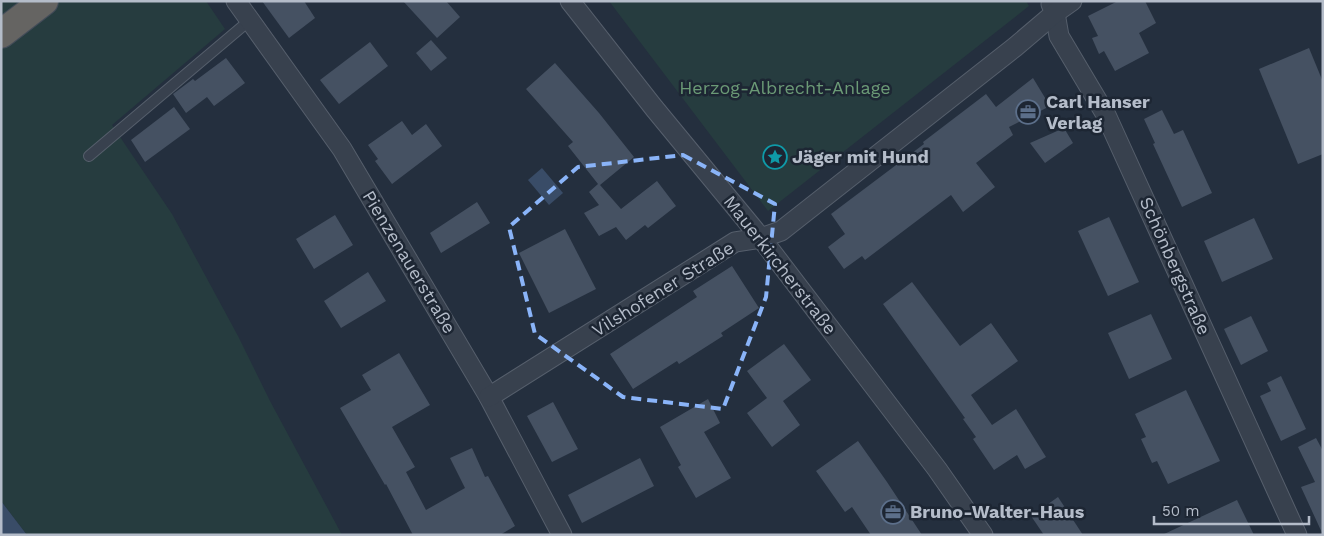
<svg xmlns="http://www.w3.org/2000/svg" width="1324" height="536" viewBox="0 0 1324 536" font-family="'Work Sans',sans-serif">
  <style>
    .green { fill: #263c3f }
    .water { fill: #394c67 }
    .building { fill: #455162 }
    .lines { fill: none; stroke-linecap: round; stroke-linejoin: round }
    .service-casing { stroke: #565f6c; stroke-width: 12 }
    .minor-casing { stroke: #565f6c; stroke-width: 21 }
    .trunk-casing { stroke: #434c59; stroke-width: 30 }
    .service { stroke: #38414e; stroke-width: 10 }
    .minor { stroke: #38414e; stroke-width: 19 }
    .trunk { stroke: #656462; stroke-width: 28 }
    .marked { fill: none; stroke: #8ab4f8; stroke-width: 4; stroke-dasharray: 10 6; stroke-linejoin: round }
    .labels { text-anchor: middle; stroke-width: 5; stroke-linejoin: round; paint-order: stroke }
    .park-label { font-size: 18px; fill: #6b9a76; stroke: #1d2633 }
    .poi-label { font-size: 18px; font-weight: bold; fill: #b4bcc9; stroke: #1d2633; text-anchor: start }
    .street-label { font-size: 18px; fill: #b4bcc9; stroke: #1d2633 }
  </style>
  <rect width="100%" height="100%" fill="#242f3e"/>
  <g class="green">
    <path d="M1,1H206L225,29L112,125L172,214L238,336L270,401L342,535H27L1,501Z"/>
    <path d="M609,1H1026L1029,6L768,211Z"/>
  </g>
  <g class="water">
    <path d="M542,168L563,193L549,205L528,180Z"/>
    <path d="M1,501L27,535H1Z"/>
  </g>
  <g class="building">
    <path d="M262,1H304L315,18L289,38Z"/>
    <path d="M403,1H446L460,17L437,38Z"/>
    <path d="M1118,1H1145L1156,23L1139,33L1149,53L1115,71L1104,51L1099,54L1092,38L1098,36L1088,16Z"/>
    <path d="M431,40L447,58L431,71L416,53Z"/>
    <path d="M370,42L388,66L339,104L320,80Z"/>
    <path d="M1309,48L1323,82V154L1298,164L1259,69Z"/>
    <path d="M226,58L245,83L214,106L207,97L186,113L173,94L193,79L195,81Z"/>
    <path d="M555,63L599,113L634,157L600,185L621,209L657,181L676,206L648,228L645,225L626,240L616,227L599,236L584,213L599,205L589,192L598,184L568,146L573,142L526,89Z"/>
    <path d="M1033,78L1050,106L1009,127L1013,135L976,163L995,187L963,212L951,195L865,260L862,256L844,269L828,247L845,234L831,214L924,144L923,142L986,94L996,107Z"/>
    <path d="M174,107L190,129L145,162L131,140Z"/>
    <path d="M1162,110L1174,134L1183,130L1212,193L1182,207L1153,144L1155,143L1144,119Z"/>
    <path d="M402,121L412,135L426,124L442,146L392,184L375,161L378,159L368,145Z"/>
    <path d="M1064,128L1073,143L1045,163L1030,143Z"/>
    <path d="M477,202L490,223L441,253L430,233Z"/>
    <path d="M335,215L353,245L314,269L296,239Z"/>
    <path d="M1109,217L1139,282L1108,296L1078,231Z"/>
    <path d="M1254,218L1273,259L1222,282L1204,241Z"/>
    <path d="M565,229L596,289L549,313L519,253Z"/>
    <path d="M732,266L759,308L721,333L723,336L679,364L677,361L633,389L610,354L697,297L693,291Z"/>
    <path d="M368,272L386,301L341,328L324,301Z"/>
    <path d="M912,282L960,346L991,323L1018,361L971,395L992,425L1016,409L1046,457L1025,469L1017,455L994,470L973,439L976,437L963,419L965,418L883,304Z"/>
    <path d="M1151,314L1172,359L1129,379L1108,333Z"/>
    <path d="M1251,316L1268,351L1241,365L1224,329Z"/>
    <path d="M784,344L811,380L783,401L800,425L772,447L747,413L767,398L747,371Z"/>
    <path d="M399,353L430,405L392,427L415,467L406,472L426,510L465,488L450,458L472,448L485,477L488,476L515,526L500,535H413L386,484L385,485L340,408L371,390L362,375Z"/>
    <path d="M1281,376L1306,429L1281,441L1260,396L1271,391L1267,383Z"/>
    <path d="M1186,390L1220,461L1168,484L1157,461L1152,463L1141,439L1146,437L1135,414Z"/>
    <path d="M708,399L720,423L704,432L731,478L696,498L678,467L681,465L660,427Z"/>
    <path d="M553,402L578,449L552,462L527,416Z"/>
    <path d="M1316,438L1323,451V535L1301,487L1315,482L1298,447Z"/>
    <path d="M858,441L887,482L922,535H871L852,507L845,512L816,471Z"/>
    <path d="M640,458L654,486L582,523L568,495Z"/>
    <path d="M1058,497L1083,535H1044L1031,516Z"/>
    <path d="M1237,500L1254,535H1162Z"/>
  </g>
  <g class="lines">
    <g class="service-casing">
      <path id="service" d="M89,156L250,20"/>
    </g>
    <g class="minor-casing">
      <g id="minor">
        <path d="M236,1L342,149L489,397L562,535"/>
        <path d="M570,1L654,108L761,238L937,469L983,535"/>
        <path d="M1051,4L1055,13L1059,36L1106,115L1297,535"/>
        <path d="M489,397L735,242L761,238L781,231L1015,47L1055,13L1072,1"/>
      </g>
    </g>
    <g class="trunk-casing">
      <path id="trunk" d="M1,34L44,1"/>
    </g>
    <use href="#service" class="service"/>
    <use href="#minor" class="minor"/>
    <use href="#trunk" class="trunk"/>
  </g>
  <path class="marked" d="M683,155L775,204L766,297L723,409L623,397L535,334L509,227L578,167Z"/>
  <defs>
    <g id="office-ring" transform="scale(1.25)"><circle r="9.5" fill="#1d2633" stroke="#5c6f8a" stroke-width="1.5"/><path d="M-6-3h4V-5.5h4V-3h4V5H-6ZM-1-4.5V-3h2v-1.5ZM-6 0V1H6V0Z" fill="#5c6f8a"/></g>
    <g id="sight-ring" transform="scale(1.25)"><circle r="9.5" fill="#1d2633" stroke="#0f9aa8" stroke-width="1.5"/><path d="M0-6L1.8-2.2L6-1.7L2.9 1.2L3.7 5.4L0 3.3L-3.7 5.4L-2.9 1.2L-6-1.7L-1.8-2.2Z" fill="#0f9aa8"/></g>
  </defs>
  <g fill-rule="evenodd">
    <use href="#office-ring" x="1028" y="112"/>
    <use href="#sight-ring" x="775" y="157"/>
    <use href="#office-ring" x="893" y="512"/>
  </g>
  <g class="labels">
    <g class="park-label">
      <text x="785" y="94">Herzog-Albrecht-Anlage</text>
    </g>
    <g class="poi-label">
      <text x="1046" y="108">Carl Hanser<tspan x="1046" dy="21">Verlag</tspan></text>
      <text x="792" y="163">Jäger mit Hund</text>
      <text x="910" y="518">Bruno-Walter-Haus</text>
    </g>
    <g class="street-label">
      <text transform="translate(409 262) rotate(59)" y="6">Pienzenauerstraße</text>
      <text transform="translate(780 265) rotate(52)" y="6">Mauerkircherstraße</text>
      <text transform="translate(1175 266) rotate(66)" y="6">Schönbergstraße</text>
      <text transform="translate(663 289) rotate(-32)" y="6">Vilshofener Straße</text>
    </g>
  </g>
  <rect width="1324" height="536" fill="none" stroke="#b4bcc9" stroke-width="5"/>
  <path d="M1154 516v8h155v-8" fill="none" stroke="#b4bcc9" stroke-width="2.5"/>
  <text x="1162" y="516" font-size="15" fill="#b4bcc9" stroke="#1d2633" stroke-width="4" paint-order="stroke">50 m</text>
</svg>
